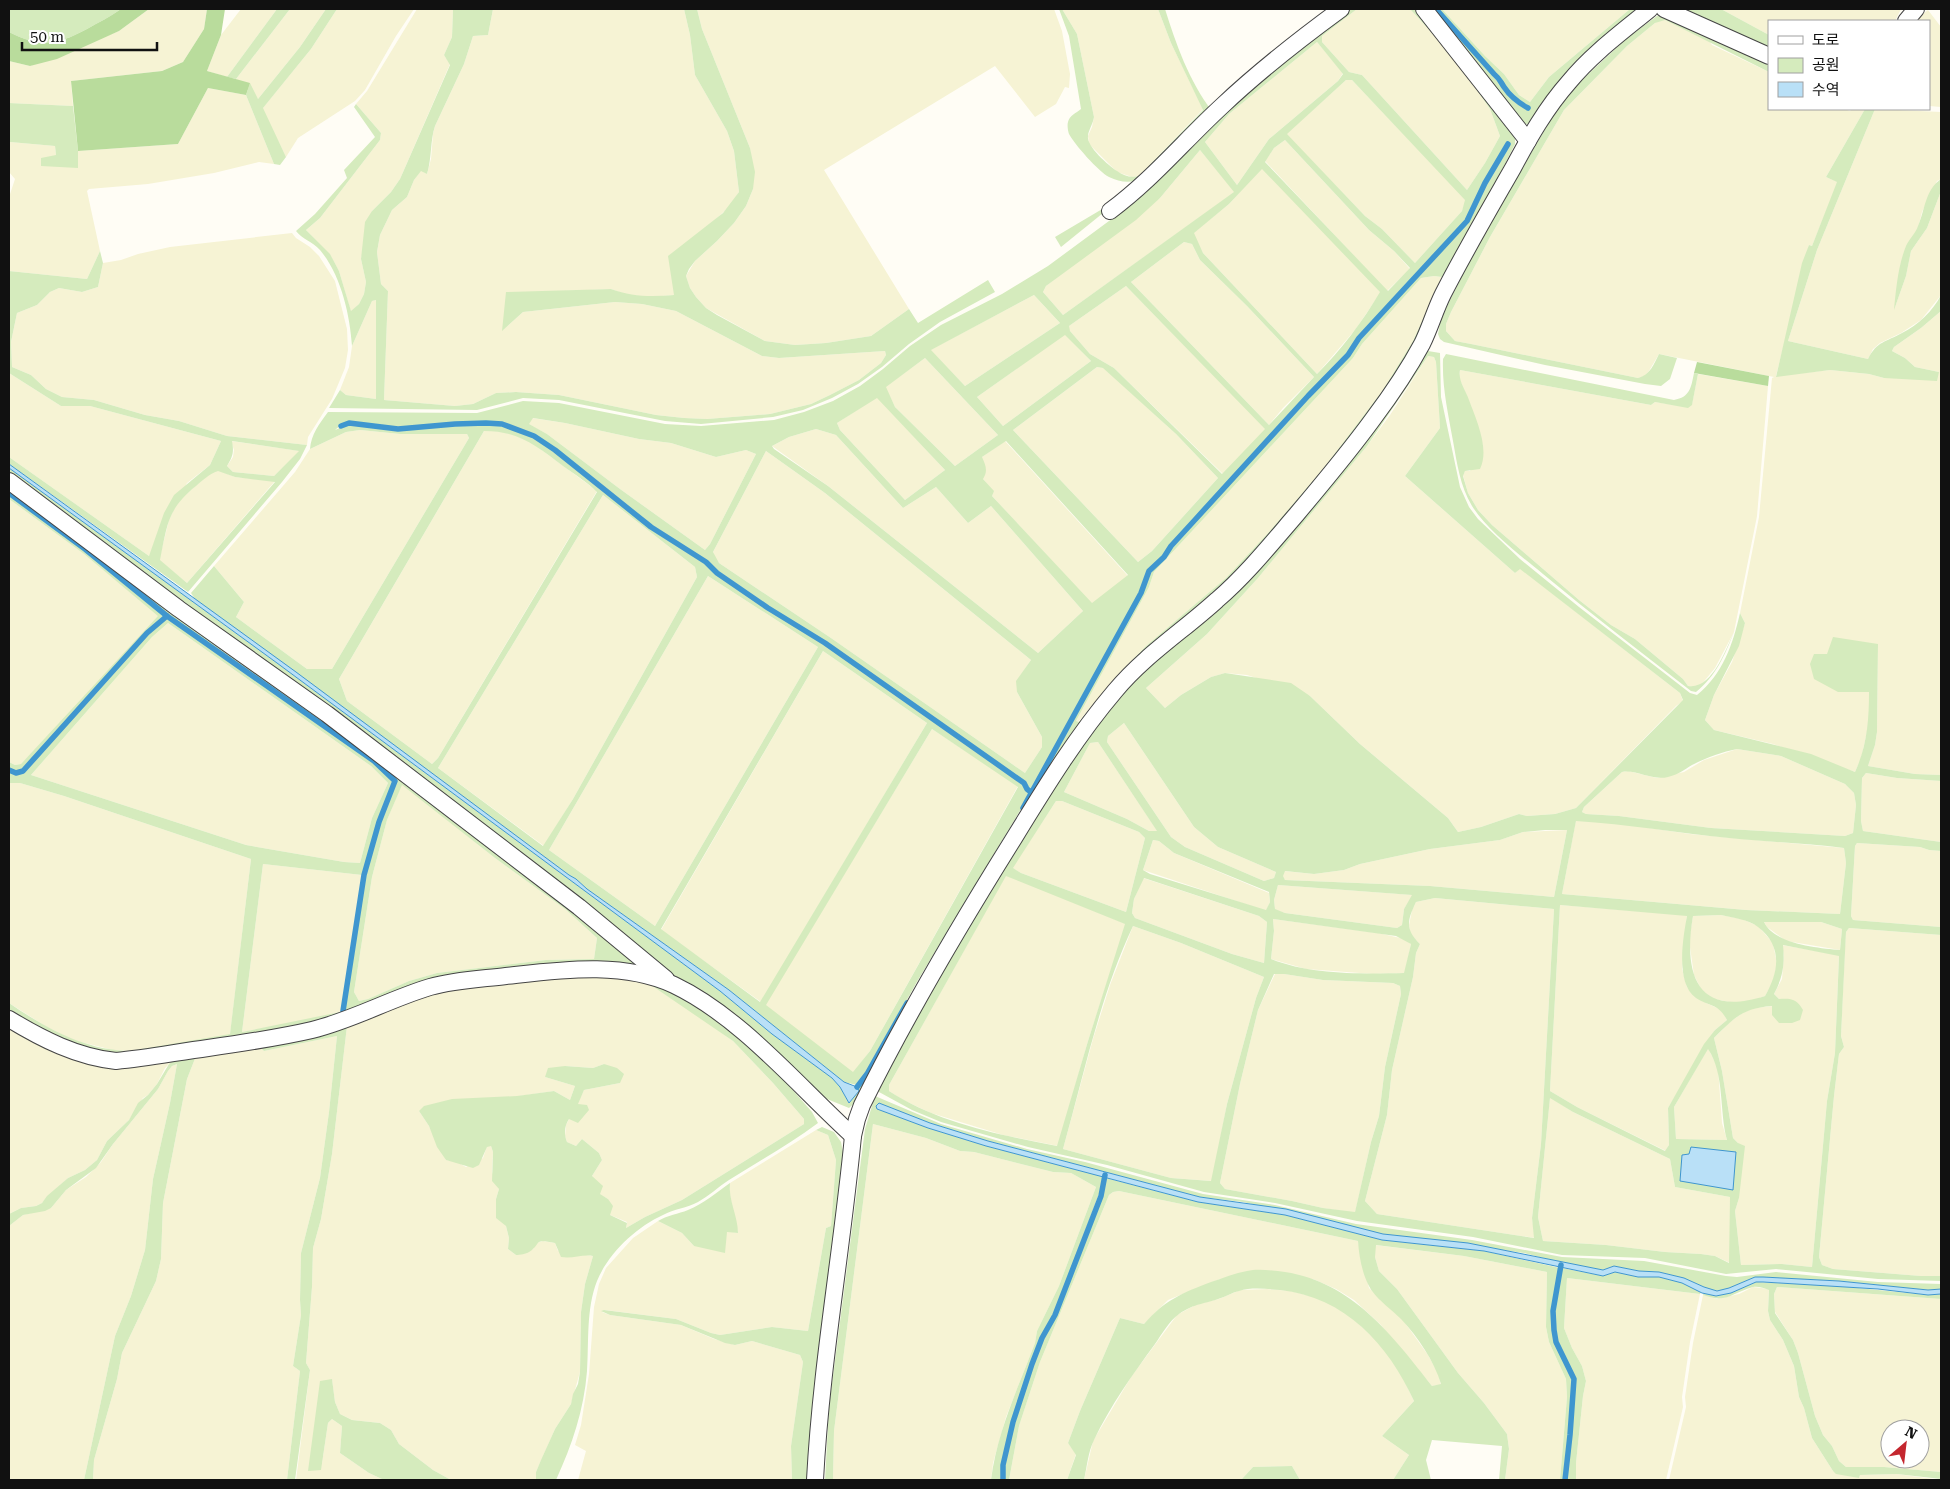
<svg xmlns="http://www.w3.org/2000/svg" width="1950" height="1489" viewBox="0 0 1950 1489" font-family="'Roboto Serif','Noto Sans KR',serif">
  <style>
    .farmland { fill: #f6f3d4; fill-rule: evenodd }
    .green { fill: #d5ebbd; fill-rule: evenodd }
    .forest { fill: #b9dc9c }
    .water { fill: #b9e0f7; stroke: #3f96cf }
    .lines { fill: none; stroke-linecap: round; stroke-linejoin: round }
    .stream { stroke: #3f96cf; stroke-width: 5.5 }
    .minor-casing { stroke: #444; stroke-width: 18 }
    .minor { stroke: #fff; stroke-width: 16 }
  </style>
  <rect width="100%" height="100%" fill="#fffdf5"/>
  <g class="farmland">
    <path d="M149,9H207L204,29L183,62L162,71L71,81L73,106L9,103V61L30,66L119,31Z"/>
    <path d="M241,9H277L227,77L207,71L221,35Z"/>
    <path d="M290,9H326L300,47L258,99L236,79Z"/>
    <path d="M337,9H414L396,36L365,90L355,101L298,138L286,157L262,109L311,49Z"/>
    <path d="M417,9H453L452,37L444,55L450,64L400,179L391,192L372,211L361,259L366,282L364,294L359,304L351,312L339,271L330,255L306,230L320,218L380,140L381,133L356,104L367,91Z"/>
    <path d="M493,9H684L690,35L695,75L727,131L734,151L739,192L731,205L714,221L674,295L650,297L627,295L611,289L542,292L503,330L523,312L615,302L642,304L676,311L762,356L779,358L885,351L886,355L881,363L859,380L830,395L811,404L770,414L707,419L684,418L656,415L559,395L516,392L496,393L473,404L455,406L384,400L388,291L381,284L377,252L380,235L392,210L407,197L414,180L421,170L427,174L431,159L433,134L435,126L464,64L473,36L488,35Z"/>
    <path d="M697,9H1054L1062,31L1070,74L1069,88L1065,87L1056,104L1035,117L995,66L824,170L909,309L871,336L826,343L795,345L765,341L706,308L696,297L690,288L686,276L695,261L717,241L734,223L746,206L753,189L750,148L702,29Z"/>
    <path d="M1062,9H1158L1171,43L1203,109L1139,176L1132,177L1117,172L1089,144L1088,136L1092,127L1094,117L1077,34Z"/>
    <path d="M1357,9H1410L1454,57L1490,109L1500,136L1485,163L1467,190L1362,75L1349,72L1322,42V36Z"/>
    <path d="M1442,9H1630L1549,77L1530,102L1519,95L1504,74L1485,56Z"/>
    <path d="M1721,9H1901L1895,21H1769V35Z"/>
    <path d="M1928,10L1941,27V107L1929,106V21H1917L1919,17Z"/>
    <path d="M1660,20H1665L1709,41L1712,45L1769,72V109H1844L1850,111L1852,109H1865L1826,177L1838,182L1812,246L1809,245L1776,376L1830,370L1869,374L1884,378L1939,372L1915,367L1905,358L1892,351L1894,347L1921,328L1941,311V775L1915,774L1868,766L1875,745L1877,732L1878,644L1869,692V723L1861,759L1855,772L1773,744L1714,730L1705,720L1714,695L1732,662L1745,623L1740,613L1759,517L1772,378L1774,377L1659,354L1649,371L1645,376L1638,378L1471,344L1455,341L1446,331V324L1451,312L1490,237L1564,110L1627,46L1655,23Z"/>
    <path d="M1317,42L1343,73L1338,81L1269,139L1237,185L1205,142L1229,114Z"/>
    <path d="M1346,80H1352L1466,200L1462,211L1415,263L1382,229L1365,216L1286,134Z"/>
    <path d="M208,88L246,95L274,164L259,162L214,173L148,184L89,189L87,191L100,251L87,279L9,271V197L15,179L9,172L10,142L55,146L56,155L78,168V151L178,144Z"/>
    <path d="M1875,109L1941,112V179L1937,181L1922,212L1918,228L1901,263L1895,307L1906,276L1911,251L1927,228L1941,191V295L1921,320L1901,333L1880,343L1873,349L1868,359L1788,341L1817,250Z"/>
    <path d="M1285,140L1369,230L1394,251L1410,269L1387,291L1265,161L1274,148Z"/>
    <path d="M1200,150L1235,192L1063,315L1043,292L1046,286L1160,198Z"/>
    <path d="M1262,168L1381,292L1355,330L1317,374L1203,253L1194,236L1193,233L1229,204Z"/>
    <path d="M292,233L296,238L310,247L319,256L335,281L347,329L348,350L345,368L332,399L308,437L307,445L227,436L179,421L145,415L94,400L62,397L46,389L31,375L12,367L11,342L17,313L37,305L50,292L59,288L82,292L98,287L103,263L121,260L138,254L170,247Z"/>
    <path d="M1184,242L1192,244L1200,260L1247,306L1314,377L1283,408L1269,425L1131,282Z"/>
    <path d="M1434,276L1442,277L1413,341L1383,390L1323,469L1269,532L1226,578L1146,646L1117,676L1078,722L1076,721L1149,587L1154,572L1353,358L1362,344L1421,278Z"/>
    <path d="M1126,286L1266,429L1223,474L1114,368L1090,354L1069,330V326Z"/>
    <path d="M1034,295L1060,323L965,386L930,350Z"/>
    <path d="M376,300V399L346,395L340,390L349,367L352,346L372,301Z"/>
    <path d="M1065,334L1091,361L1003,426L977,397Z"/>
    <path d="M1428,356L1434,357L1436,362L1440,428L1405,476L1515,573L1520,568L1680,693L1683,701L1676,706L1576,808L1555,814L1527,816L1519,814L1481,827L1458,832L1448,818L1360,744L1310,696L1247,675L1225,673L1211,677L1181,695L1165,708L1146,688L1207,634L1258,578L1367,446L1390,415Z"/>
    <path d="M925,358L998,435L955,466L895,407L885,387Z"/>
    <path d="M1097,367L1104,368L1176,434L1218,478L1152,551L1138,562L1013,430Z"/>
    <path d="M1460,370L1651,405L1655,402L1688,407L1692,404L1698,374L1768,386L1757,516L1734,632L1715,668L1701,685L1694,687L1688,686L1683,679L1635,639L1611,625L1579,600L1492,525L1478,510L1468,493L1463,475L1465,471H1470L1483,446L1468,399L1459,378Z"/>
    <path d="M9,373L61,406H90L221,441L210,465L187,483L149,556L9,457Z"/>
    <path d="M877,397L945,470L905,500L840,430L837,423Z"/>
    <path d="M532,418L565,423L639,439L671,443L716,457L746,450L756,454L710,544L705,550L620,489L547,434L528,424Z"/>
    <path d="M816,429L836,435L903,508L936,487L968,523L991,506L1083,611L1038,653L828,486L772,446L789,437Z"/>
    <path d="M360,430L400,434H467L469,438L332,669H307L236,617L244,602L214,566L295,472L310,449L346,432Z"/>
    <path d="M484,431H499L514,435L531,442L597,491L438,758L432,764L347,701L339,679Z"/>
    <path d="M231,441L300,451L274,476L233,472L227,466L233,457L234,450Z"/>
    <path d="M1005,441L1128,576L1092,604L992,496L993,491L983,479L982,457Z"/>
    <path d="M766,451L825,493L1031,660L1017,681V692L1042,737V747L1025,773L831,638L719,563L715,559L713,552Z"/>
    <path d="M218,470L235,477L275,481L187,583L159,560L169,520L176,505L184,496L209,474Z"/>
    <path d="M603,495L695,567L697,577L573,799L544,846L438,768Z"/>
    <path d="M9,499L84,554L159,616L45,740L21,764L15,765L9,762Z"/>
    <path d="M708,576L818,647L655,926L549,850Z"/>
    <path d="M168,623L371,766L388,783L372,818L360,863L344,862L246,845L31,775L152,637Z"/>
    <path d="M823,651L927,723L761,1002L661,930Z"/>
    <path d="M1124,723L1194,827L1218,847L1276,872L1274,878L1264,881L1185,847L1171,837L1107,742L1108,736Z"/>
    <path d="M932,729L1018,786L870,1051L853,1073L765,1005Z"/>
    <path d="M1098,742L1158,832L1149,831L1127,819L1064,792L1090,743Z"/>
    <path d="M1737,749L1781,756L1845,784L1854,793L1856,805L1853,833L1845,836L1711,828L1619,816L1586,814L1582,812L1584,807L1622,772L1628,771L1657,778L1684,772L1704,760Z"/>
    <path d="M1866,773L1897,778L1941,781V842L1863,831L1861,821L1862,778Z"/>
    <path d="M9,783H20L64,796L251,859L230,1035L130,1051L113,1050L73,1040L47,1027L9,1003Z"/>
    <path d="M402,784L495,858L565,909L597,938L594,959L546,960L437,973L409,981L368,999L359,1001L354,992L372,877L387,820Z"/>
    <path d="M1056,801H1062L1139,832L1145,838L1126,912L1021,873L1012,868Z"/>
    <path d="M1576,820L1623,824L1690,834L1844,848L1846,863L1840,914L1746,910L1562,894Z"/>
    <path d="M1567,830L1554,897L1430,886L1285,880L1282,876L1284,871L1314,874L1344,870L1360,864L1430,849L1500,840L1523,832Z"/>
    <path d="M1153,840L1159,841L1174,853L1269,893L1270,902L1266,911L1143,870Z"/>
    <path d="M1857,843L1920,847L1929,850L1941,851V927L1853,920L1851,916L1855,846Z"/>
    <path d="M263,864L362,875L342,1011L317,1018L242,1032Z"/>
    <path d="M1006,875L1126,924L1088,1041L1058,1146L1003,1135L931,1113L903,1100L889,1091V1085Z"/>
    <path d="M1143,878L1259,916L1267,922L1264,963L1232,954L1135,918L1132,913L1134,899Z"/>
    <path d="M1278,885L1413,895L1404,909L1402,925L1397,928L1285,913L1275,910L1274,900Z"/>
    <path d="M1435,898L1554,909L1541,1144L1532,1218L1535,1238L1377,1214L1365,1201L1387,1115L1392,1070L1413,977L1416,953L1420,944L1410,934L1409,925L1412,910L1416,902Z"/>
    <path d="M1560,905L1687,915L1682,969L1687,987L1706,1003L1722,1010L1727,1020L1715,1030L1668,1108L1669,1145L1666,1151L1577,1107L1550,1091Z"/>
    <path d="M1721,915L1742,919L1758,926L1773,943L1777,964L1773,983L1765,996L1749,1002H1729L1714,999L1702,991L1694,975L1689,940L1693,916Z"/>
    <path d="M1273,919L1378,933L1405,939L1411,944L1405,973L1373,974L1306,969L1271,959L1274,931Z"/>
    <path d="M1764,922H1821L1842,929L1840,950L1786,941L1767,927Z"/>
    <path d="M1133,926L1181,943L1264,977L1256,998L1227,1104L1212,1181L1171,1178L1063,1149L1093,1039L1110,985Z"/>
    <path d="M1849,928L1941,935V1276H1921L1833,1269L1822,1265L1819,1257L1834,1096L1839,1054L1844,1047L1841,1036L1845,947L1846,932Z"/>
    <path d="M1782,945L1839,955L1835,1053L1827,1101L1812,1267L1782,1264L1741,1265L1735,1211L1739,1198L1738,1143L1733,1138L1722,1071L1714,1038L1730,1022L1744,1012L1754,1008L1773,1006L1779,999L1774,994L1782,979L1784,956Z"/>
    <path d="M1275,974H1284L1323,980L1393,983L1400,986L1401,994L1385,1067L1379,1116L1371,1142L1355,1213L1323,1208L1292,1201L1225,1189L1220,1183L1240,1084L1258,1010Z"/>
    <path d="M590,975L648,983L697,1015L733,1041L773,1083L804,1119V1124L682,1200L645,1217L626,1228L627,1222L610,1215L608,1199L599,1194L592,1176L602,1160L599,1153L582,1139L576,1146L567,1142L565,1136L566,1125L584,1090L620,1083L604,1064L593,1068L565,1066L545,1077L575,1086L570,1100L554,1091L419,1111L429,1126L446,1160L457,1162L466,1167L483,1158L487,1146H491L493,1152L492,1172L499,1189L496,1199L506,1226L509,1238L508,1249L516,1255L533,1249L536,1243L543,1241L555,1243L558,1251L593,1256L585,1284L581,1312L580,1372L571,1404L555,1429L536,1472V1480H451L433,1470L399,1444L391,1430L380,1423L352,1420L340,1414L335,1402L332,1380L321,1470L328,1423L332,1419L342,1426L340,1453L369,1473L384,1480H296L310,1370L306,1363L312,1287L313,1248L321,1219L332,1154L347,1026L412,1000L445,990Z"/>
    <path d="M14,1029L40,1043L174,1059L165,1068L157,1084L148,1095L143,1098L129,1120L107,1141L97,1160L85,1170L68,1178L47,1197L42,1203L36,1206L21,1208L9,1214V1031Z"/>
    <path d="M337,1036L329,1112L320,1178L301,1253L300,1300L301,1315L293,1366L300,1371L287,1480H93L94,1460L117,1379L122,1353L156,1281L161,1259L163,1203L187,1079L196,1056L259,1046L264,1051Z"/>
    <path d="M1708,1048L1718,1068L1722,1123L1727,1140L1676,1139L1674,1107Z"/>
    <path d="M177,1064L170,1103L153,1179L145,1250L131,1296L115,1336L84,1480H9V1226L23,1215L51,1208L66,1190L86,1177L101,1162L113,1144L158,1089L168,1071L172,1066Z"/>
    <path d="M1550,1097L1573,1112L1670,1159L1675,1187L1730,1197V1263L1715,1256L1701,1254L1665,1252L1606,1245L1543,1241L1538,1217Z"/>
    <path d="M873,1124L926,1138L960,1151L974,1152L1053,1172L1071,1173L1096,1187L1059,1286L1037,1331L1035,1343L1006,1417L993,1463L991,1480H833L834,1431Z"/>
    <path d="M816,1130L828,1135L836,1160L831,1226L826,1228L808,1331L772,1327L720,1335L711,1333L676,1319L605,1310L602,1312L610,1315L681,1325L714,1339L735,1345L752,1341L800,1355L803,1362L791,1446L792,1480H578L586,1451L575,1445L581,1425L589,1374L594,1307L599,1284L606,1268L633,1238L658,1221L682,1233L694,1246L726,1231L738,1233L729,1192L730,1183Z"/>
    <path d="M1119,1191L1358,1241L1369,1288L1403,1320L1428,1355L1438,1373L1441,1385L1432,1386L1380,1324L1354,1300L1336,1289L1313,1279H1220L1168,1300L1144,1324L1120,1318L1080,1411L1068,1443L1076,1454L1067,1480H1009L1019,1426L1040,1362L1109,1195L1113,1192Z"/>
    <path d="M1375,1245L1464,1256L1547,1272L1546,1327L1549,1342L1566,1379L1567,1397L1560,1480H1505L1509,1449L1507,1434L1484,1403L1458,1373L1397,1289L1379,1271L1375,1257Z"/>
    <path d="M1567,1278L1700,1294L1690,1342L1682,1397L1683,1407L1666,1480H1576V1463L1583,1396L1586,1381L1582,1366L1572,1348L1564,1328Z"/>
    <path d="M1753,1287L1769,1289L1768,1311L1770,1320L1783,1340L1794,1366L1799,1397L1804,1408L1812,1438L1833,1471L1859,1477L1860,1475L1897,1474L1941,1480H1669L1686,1407L1685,1397L1693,1343L1703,1295L1717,1299L1739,1294Z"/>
    <path d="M1777,1287L1941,1299V1472L1884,1467H1846L1839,1461L1832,1446L1823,1435L1815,1416L1798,1353L1793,1340L1775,1312L1774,1294ZM1890,1429H1920V1459H1890Z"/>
    <path d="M1267,1289L1291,1291L1318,1298L1340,1309L1358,1323L1380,1344L1399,1370L1414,1401L1382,1436L1409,1455L1393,1480H1300L1292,1466L1253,1467L1241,1480H1084L1093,1441L1131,1377L1177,1315L1197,1304L1219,1299L1240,1290Z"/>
  </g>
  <g class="green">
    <path d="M9,9H121C110,17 99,22 87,29C57,45 40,48 9,32Z"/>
    <path d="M277,9H290L236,79L227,77Z"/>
    <path d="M326,9H337L311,49L263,108L286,157L280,165L274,164L246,95L250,83L258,99L300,47Z"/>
    <path d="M453,9H493L488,35L473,36L464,64L435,126C430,141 432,158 427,174L421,171L414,180L407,197L392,210L380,235L377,252L381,284L388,291L384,400L455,406L473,404L496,393L516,392L559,395L656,415L684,418L707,419L770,414L811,404L830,395L859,380L881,363L886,355L885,351L779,358L762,356L676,311L642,304L615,302L523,312L502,331L506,292L611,289C632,297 652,297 674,295L668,256L723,213L739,192L734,151L727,131L695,75L690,35L684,9H697L702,29L750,148L755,172L753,189L746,206L734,223L717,241L695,261L689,269L686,276L690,288L696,297L706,308L717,315L765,341L795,345L826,343L871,336L909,309L918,323L988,280L995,292L940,322L909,344L882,367L858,384L832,398L803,410L773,417L701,424L665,421L559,400L523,398L477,410L329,408L340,390L346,395L376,399V300L372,301L352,346C350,315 341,275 320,250C313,242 302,239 296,231L315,214L347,178L344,170L375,137L354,107L356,104L381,133L380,140L320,218L306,230L330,254L339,271L351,311L359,304L364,294L366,282L361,259L365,222L372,211L391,192L400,179L450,65L444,55L452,37Z"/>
    <path d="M1059,9H1062L1077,34L1094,117C1093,124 1088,131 1088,136C1086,146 1109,166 1117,171C1124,176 1131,178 1139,176L1203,110L1171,43L1158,9H1165C1176,44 1189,81 1212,111L1135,181C1125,183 1118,181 1109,177C1098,171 1075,145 1069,134C1068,131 1067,125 1068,122C1069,116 1076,113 1081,109L1069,36Z"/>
    <path d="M1348,9H1357L1322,36V42L1349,72L1362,75L1467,190L1485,163L1500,136L1490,109L1454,57L1410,9H1419L1515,136V144L1419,335L1373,410L1270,537L1224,585L1114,681L860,1098L849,1108L827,1099L631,941L9,475V468L277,663L720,991L772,1034L832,1078L840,1087L849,1103L859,1091L858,1088L868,1074L920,981L1033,794L1142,594L1150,571L1164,558L1172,547L1309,396L1349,355L1360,339L1468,222L1476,202L1509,142L1495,163L1466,220L1358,337L1347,354L1307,395L1170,545L1162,556L1147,570L1139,593L1032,791L1025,782L825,642L768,607L717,572L707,561L652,525L556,449L535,435L502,423L471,421L398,428L349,422L341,425L335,430L349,424L398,430L456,425L486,424L502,426L533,437L554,451L650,527L705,563L716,574L767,609L824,644L1023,784L1030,794L918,980L866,1073L857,1085L844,1082L729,990L587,889L576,879L569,875L195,599L191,593L214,566L244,602L236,617L307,669H332L469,438L467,434H400L360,430L346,432L310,449C311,435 319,424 328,412L477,413L523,401L559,403L665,424L701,426L774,420L804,412L833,401L860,386L883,369L910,346L941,325L1002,294L1048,266L1132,204L1203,131ZM1317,42L1343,74L1338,81L1269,139L1237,185L1205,142L1229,114ZM1346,80H1352L1465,200L1462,211L1415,263L1382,229L1365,216L1287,134ZM1285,140L1369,230L1394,251L1410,268L1388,291L1265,162L1274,148ZM1200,150L1234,192L1063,315L1043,292L1046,286L1136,220L1160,198ZM1262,169L1380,292C1363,321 1341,350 1317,374L1203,253L1194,233L1229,204ZM1184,242L1192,244L1200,260L1247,306L1314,377L1269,425L1131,282ZM1434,276L1442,277L1413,341L1383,390L1323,469L1269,532L1226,578L1146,646L1117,676L1079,722L1076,721L1149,587L1154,572L1353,358L1362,344L1421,278ZM1126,286L1265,429L1222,474L1114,368L1090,354L1070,331L1069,326ZM1034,295L1060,323L965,386L931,350ZM1065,335L1091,361L1003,426L977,397ZM925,358L998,435L955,466L895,407L886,387ZM1097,367L1103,368L1176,434L1218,478L1152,551L1138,562L1013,430ZM877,398L945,470L905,500L840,430L837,423ZM533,418L565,423L639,439L671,443L716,457L746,450L756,454L710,544L705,550L620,489L547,434L529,424ZM816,429L836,435L903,508L936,487L968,523L991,506L1083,611L1038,653L828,486L774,449L772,446L789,437ZM484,431C519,431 536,446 563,466C574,474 587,482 597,492L438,758L432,764L347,701L339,679ZM1006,441L1128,575L1092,603L992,496L994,491L983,479C988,471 986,466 982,457ZM766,451L825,493L1031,660L1016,681L1017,692L1042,737V747L1025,773L831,638L719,563L713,552ZM603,495L695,567L697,577L573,799L543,846L438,768ZM708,576L818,647L655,926L549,850ZM823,651L927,723L760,1002L661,929ZM932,729L1018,787L870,1051L853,1072L766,1005Z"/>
    <path d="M1434,9L1493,76C1499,80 1499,82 1503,88C1509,98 1518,104 1528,109L1529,107C1520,102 1512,96 1506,87C1502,81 1501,78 1495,74L1438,9H1442L1485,56L1504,74L1519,95L1530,102L1549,77L1630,9H1638L1530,123L1524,125Z"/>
    <path d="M1678,9H1721L1769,35V49Z"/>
    <path d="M1657,16H1663L1769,61V72L1665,20L1655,23L1627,46L1564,110L1490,237L1451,312L1446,324V331L1455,341L1471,344L1638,378C1650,375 1654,364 1659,354L1677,358L1670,379L1661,386L1645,384L1545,365L1444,342L1440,339L1438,334L1441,318L1479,242L1557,109L1583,79L1627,38Z"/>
    <path d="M9,103L73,106L78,151V168L41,166V158L56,155L55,146L10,142L9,148Z"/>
    <path d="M1865,109H1875L1817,250L1788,341L1868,359C1877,341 1886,342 1902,333C1918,325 1933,311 1941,295V311L1921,328L1894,347L1892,351L1905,358L1915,367L1939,372L1937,381L1884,378L1869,374L1830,370L1776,377L1802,263L1809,245L1812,246L1837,182L1826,177Z"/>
    <path d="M1941,179V191L1927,228L1911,251L1906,276L1894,310C1896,289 1898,266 1906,246C1909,239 1916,233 1918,226C1925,210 1925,190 1941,179Z"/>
    <path d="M1109,205L1108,209L1061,247L1055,237Z"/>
    <path d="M100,251L103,263L98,287L82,292L59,288L50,292L37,305L17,313L11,342L12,367L31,375L46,389L62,397L94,400L145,415L179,421L227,436L307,445L300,459L282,482L188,592L9,464V457L149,556L164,513L174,495L210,465L221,441L90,406H61L9,373V271L87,279ZM232,441L299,451L274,476L233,472L227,466C233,456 234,452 232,441ZM218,471L235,477L275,482L187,583L160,560C167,526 167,509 196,486C203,480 209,474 218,471Z"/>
    <path d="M1428,351L1440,353L1441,397L1460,487L1469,507L1478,519L1520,559L1579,607L1690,693L1697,695C1723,674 1733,644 1740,613L1745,623L1739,646L1714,695L1705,720L1714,730L1811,754L1855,772C1867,746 1869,720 1869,692H1838L1814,679L1810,664L1814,654H1827L1833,637L1878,644L1877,732L1875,745L1868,766L1915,774L1941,775V781L1897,778L1866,773L1862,778L1861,821L1863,831L1941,842V851L1929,850L1920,847L1857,843L1855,846L1851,916L1853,920L1941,927V935L1849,928L1846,932L1841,1036L1844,1047L1839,1054L1834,1096L1819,1257L1822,1265L1833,1269L1921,1276H1941V1281L1878,1279L1776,1269L1726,1274L1645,1258L1562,1255L1473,1237L1357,1221L1275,1203L1204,1192L1107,1165L1028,1147L941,1122L912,1110L879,1092L878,1088L882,1078L969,925L1067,765L1107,712L1140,675L1255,573L1286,539L1329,487ZM1428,356L1434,357L1436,362L1440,428L1405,476L1515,573L1520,569L1680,693L1683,700L1576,808L1555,814L1527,816L1519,814L1481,827L1458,832L1448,818L1360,744L1310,696L1291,683L1225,673L1211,677L1181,695L1165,708L1146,688L1207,634L1258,578L1367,446ZM1124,723L1194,827L1218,847L1276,872L1274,878L1264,881L1185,847L1171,837L1107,742L1108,736ZM1098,742L1157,831H1149L1127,819L1064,792L1090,743ZM1737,749L1781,756L1845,784L1854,793L1856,805L1853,833L1845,836L1711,828L1619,816L1586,814L1582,812L1584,807L1622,772C1636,769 1652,781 1668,777C1677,775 1684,770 1692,765C1706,758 1722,752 1737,749ZM1056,801H1062L1139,832L1145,838L1126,912L1021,873L1013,868ZM1576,821C1627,824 1678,833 1729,838C1767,842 1806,843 1844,848L1846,863L1840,914L1746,910L1562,894ZM1545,830H1567L1554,897L1430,886L1285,880L1283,876L1285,871L1314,874L1344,870L1360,864L1430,849L1500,840L1523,832ZM1153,840L1159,841L1174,853L1269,892L1270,902L1266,910L1150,874L1143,870ZM1006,876L1125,924L1088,1041L1057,1146C1000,1135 938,1123 889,1091V1085ZM1144,878L1259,916L1267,922L1264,963L1232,954L1135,918L1132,913L1134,899ZM1278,885L1412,895L1404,909L1402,925L1397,928L1285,913L1275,909L1274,900ZM1435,898L1554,909L1541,1144L1532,1218L1534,1238L1377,1214L1365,1201L1387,1115L1392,1070L1413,977L1416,953L1420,944C1405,929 1407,921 1416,902ZM1560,905L1687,916C1683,938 1675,983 1696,998C1710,1007 1718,1003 1727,1020L1715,1030L1704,1044L1668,1108L1669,1145L1665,1151L1577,1107L1550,1091ZM1721,915C1733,918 1748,919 1758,927C1783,946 1779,972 1765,996C1697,1018 1683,974 1693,916ZM1273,919L1396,936L1411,944L1404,973C1363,974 1311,975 1271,959L1274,931ZM1764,922H1821L1842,929L1840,950C1818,948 1774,944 1764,922ZM1133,926L1181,943L1264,977L1256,998L1227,1104L1211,1181L1171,1178L1063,1149C1084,1074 1100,996 1133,926ZM1783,945L1839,956L1835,1053L1827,1101L1812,1267L1782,1264L1741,1265L1735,1211L1739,1198L1745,1146L1738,1143L1733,1138L1722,1071L1714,1038C1734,1018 1743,1008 1772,1006V1015L1779,1023H1792L1800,1020L1803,1010C1797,999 1791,998 1779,999L1774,994C1783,977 1785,964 1783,945ZM1274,974H1284L1323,980L1393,983L1400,986L1401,994L1385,1067L1379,1116L1371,1142L1355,1212L1323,1208L1292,1201L1225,1189L1220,1183L1240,1084L1258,1010ZM1708,1049C1725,1074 1719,1111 1727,1140L1676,1139L1674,1107ZM1550,1098L1573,1112L1670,1159L1675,1187L1730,1197L1729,1263L1715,1256L1701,1254L1665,1252L1606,1245L1543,1241L1538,1217Z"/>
    <path d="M1446,354L1674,400C1690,397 1691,388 1694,373L1698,374L1692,405L1688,408L1655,402L1651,405L1460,370C1458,381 1465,389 1469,400C1476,419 1490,449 1480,469L1465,471L1463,476L1468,493L1478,510L1492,525L1579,600L1611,625L1635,639L1683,679L1688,686C1712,690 1726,649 1734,632C1725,655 1716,676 1696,692L1691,691C1641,652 1591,614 1543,574C1521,556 1487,530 1472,506C1460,486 1457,463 1453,441C1448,412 1442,388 1443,359Z"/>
    <path d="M9,487L374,755L501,854L637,963L636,966L461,976L328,1022L132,1056L82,1049L9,1012V1003C46,1028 84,1050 130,1051L230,1034L251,859L64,796L20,783H9V772L16,775L24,773L148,634L168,618L373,762L393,781L378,821L362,875L263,864L242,1032L345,1011L365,875L381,822L396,780L375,760L168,615L85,548L9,492ZM168,623L371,766L388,783L372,818L360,863L344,862L246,845L31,775L152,637ZM402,785L495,858L565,909L597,938L594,959L546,960L437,973L409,981L368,999L359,1001L354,992L372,877L387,820Z"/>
    <path d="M9,495L84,550L165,616L146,632L22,770L16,772L9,769V762L15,765L21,764L158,616L84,554L9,499Z"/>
    <path d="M648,983L673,991L732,1028L784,1080L812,1112L818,1123C790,1144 759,1161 729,1180C718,1187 709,1196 698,1202C687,1208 674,1209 663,1215C636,1227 608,1254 597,1281C586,1309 589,1342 587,1371C584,1410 572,1445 556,1480H536V1472L541,1460L555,1429L571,1404L573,1394L578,1384L580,1372L581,1312L585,1284L593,1256C582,1254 573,1259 561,1257L555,1243C532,1238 542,1244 529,1252C526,1254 520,1255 516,1255L508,1249L509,1238L506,1226L496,1218V1199L499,1189L492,1181L493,1152L491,1146L487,1147L479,1165L473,1168L446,1160L437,1147L429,1126L419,1111L424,1106L452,1099L517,1096L554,1091L570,1100L575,1086L545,1077L548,1068L565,1066L593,1068L604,1064L617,1068L624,1074L620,1083L584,1090L578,1104L587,1105L589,1110L578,1123L569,1119C564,1127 564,1134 567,1142L576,1146L582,1139L599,1153L602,1160L592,1176L603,1186L600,1194L608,1199L613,1206L610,1215L627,1223L626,1228L645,1217L682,1200L804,1124V1119L773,1083L733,1041Z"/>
    <path d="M347,1026L332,1154L321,1219L313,1248L312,1287L306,1363L310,1370L295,1480H287L300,1371L293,1366L301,1315L300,1300L301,1253L320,1178L329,1112L337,1036L264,1051L259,1046Z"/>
    <path d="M196,1056L187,1079L163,1203L161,1259L156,1281L122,1353L117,1379L94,1460L93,1480H84L115,1336L131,1296L145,1250L153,1179L170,1103L177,1064L172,1066L168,1071L158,1089L113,1144L96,1168L66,1190L51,1208L45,1211L23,1215L9,1226V1214L21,1208L36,1206L42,1203L47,1196L68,1178L85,1170L97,1160L107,1141L129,1120L138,1103L148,1095L157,1084L169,1064L174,1059Z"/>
    <path d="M875,1096L941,1124L1027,1149L1085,1162L1203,1194L1275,1205L1356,1224L1472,1240L1562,1257L1644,1261L1726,1276L1737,1277L1776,1272L1878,1282L1941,1284V1289L1928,1290L1839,1281L1763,1277H1755L1729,1288L1717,1291L1704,1287L1684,1278L1659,1272L1639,1271L1614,1266L1603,1270L1562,1263L1524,1253L1383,1234L1243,1202L1200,1197L988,1141L930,1123L879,1104L877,1109L928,1128L986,1146L1104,1177L1103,1183L1054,1314L1041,1337L1031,1363L1011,1422L1002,1465V1480H991C997,1432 1018,1388 1035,1343L1037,1331L1059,1286L1096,1187L1071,1173L1053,1172L974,1152L960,1151L926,1138L873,1124L834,1431L833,1480H825L829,1407L865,1129Z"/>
    <path d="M822,1127L834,1132L841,1142L843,1152L839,1208L815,1385L807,1480H792L791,1446L803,1362L800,1355L752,1341L735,1345L725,1343L681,1325L610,1315L601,1311L604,1310L676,1319L711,1333L720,1335L772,1327L808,1331L826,1228L831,1226L836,1160L828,1135L816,1130Z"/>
    <path d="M1106,1178L1198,1202L1285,1215L1382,1240L1484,1251L1560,1268L1552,1311L1553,1330L1555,1342L1573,1379L1564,1480H1560L1567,1397L1566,1379L1549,1342L1546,1327L1547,1272L1464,1256L1376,1245L1375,1257L1379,1271L1397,1289L1458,1373L1484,1403L1507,1434L1509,1449L1505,1480H1499L1502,1446L1432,1440L1426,1460L1431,1480H1393L1409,1455L1382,1436L1414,1401C1388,1344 1345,1297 1280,1290C1268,1289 1251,1287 1239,1291C1233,1292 1227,1296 1221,1298C1205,1304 1195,1303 1179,1314C1169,1321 1162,1334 1155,1344C1133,1374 1110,1406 1094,1440C1088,1452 1087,1467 1084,1480H1067L1076,1455L1068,1443L1080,1411L1120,1318L1144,1324C1165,1300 1182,1293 1211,1282C1223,1278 1235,1273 1247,1271C1259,1268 1273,1271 1285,1272C1352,1282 1393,1336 1432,1386L1441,1384C1434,1361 1418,1337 1401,1319C1392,1310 1374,1297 1369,1286C1362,1273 1359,1256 1358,1241L1119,1191L1113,1192L1109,1195L1040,1362L1019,1426L1009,1480H1004L1005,1465L1014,1423L1028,1380L1044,1338L1056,1315L1102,1196Z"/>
    <path d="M730,1183C728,1200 738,1216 738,1233L727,1232L725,1253L694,1246L682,1233L658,1221C668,1215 678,1214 688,1210C703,1204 717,1192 730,1183Z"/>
    <path d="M1562,1268L1603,1276L1615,1272L1638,1277H1659L1682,1283L1701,1292L1700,1294L1567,1278L1564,1328L1572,1348L1582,1366L1586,1381L1583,1396L1576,1463V1480H1565L1575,1379L1557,1342L1555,1330L1554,1311Z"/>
    <path d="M1756,1282L1838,1286L1928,1295L1941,1294V1299L1777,1287L1774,1294L1775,1313L1793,1340L1798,1353L1815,1416L1823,1435L1832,1446L1839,1461L1846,1467H1884L1941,1472V1479L1897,1474L1860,1475L1859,1478L1836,1474L1833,1471L1812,1438L1804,1408L1799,1397L1794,1366L1783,1340L1770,1320L1768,1311L1769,1290C1764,1288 1758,1286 1753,1287C1731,1293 1727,1304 1703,1295L1704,1293L1716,1296L1738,1290Z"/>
    <path d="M332,1379L335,1402L340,1414L352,1420L380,1423L391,1430L399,1444L433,1470L451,1480H384L369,1473L340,1453L342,1426L332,1419L328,1423L321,1470L308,1471L320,1381Z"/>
    <path d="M1292,1466L1300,1480H1241L1253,1467Z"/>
  </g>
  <g class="forest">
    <path d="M121,9H149L119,31L57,59L30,66L9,61V32C40,48 57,45 87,29C99,22 110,17 121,9Z"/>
    <path d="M207,9H225L221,35L207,71L250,83L246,95L208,88L178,144L78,151L71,81L162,71L183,62L204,29Z"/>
    <path d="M1697,362L1769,376L1768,386L1694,373Z"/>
  </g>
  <g class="water">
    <path d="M9,464L296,672L569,875L576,879L587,889L729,990L844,1082L857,1087L859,1091L849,1103L840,1087L832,1078L772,1034L720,991L277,663L9,468Z"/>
    <path d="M879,1103L930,1123L988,1141L1200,1197L1286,1209L1383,1234L1468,1243L1603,1270L1614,1266L1639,1271L1659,1272L1684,1278L1704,1287L1717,1291L1729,1288L1755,1277H1763L1839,1281L1928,1290L1941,1289V1294L1928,1295L1878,1289L1763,1282H1756L1731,1293L1716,1296L1702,1293L1682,1283L1659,1277H1638L1615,1272L1603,1276L1484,1251L1382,1240L1285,1215L1198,1202L986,1146L928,1128L877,1109L876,1106Z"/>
    <path d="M1691,1147L1736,1152L1733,1190L1680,1181L1682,1155L1689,1154Z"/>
  </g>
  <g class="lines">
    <g class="stream">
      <path d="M1436,9L1494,74C1500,79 1500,81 1504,87C1510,96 1519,103 1528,108"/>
      <path d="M341,426L349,423L398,429L455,424L486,423L502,424L534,436L555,450L651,527L706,562L717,573L768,608L825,643L1024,783L1027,789L1032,793"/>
      <path d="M9,493L85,549L167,616L374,761L395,781L379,822L364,875L343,1011"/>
      <path d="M9,770L16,773L23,771L147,633L167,616"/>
      <path d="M1023,808L1141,593L1149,571L1164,557L1171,546L1193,522L1308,396L1348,355L1359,338L1467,221L1485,183L1508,144"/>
      <path d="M857,1087L867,1074L907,1003"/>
      <path d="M1561,1265L1553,1311L1554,1330L1556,1342L1574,1379L1570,1435L1565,1480"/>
      <path d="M1003,1480V1465L1013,1422L1032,1364L1042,1338L1055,1315L1101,1196L1105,1175"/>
    </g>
    <g class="minor-casing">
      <g id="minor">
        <path d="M1424,9L1528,141"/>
        <path d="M1664,9L1769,56"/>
        <path d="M1906,21L1916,9"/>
        <path d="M1110,211C1152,180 1184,141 1222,106C1259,71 1300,39 1341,9"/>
        <path d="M9,481L179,609L327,714L579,907L666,979"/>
        <path d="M9,1019C42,1039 77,1057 116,1061C147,1058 178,1052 208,1048C243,1043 278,1038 312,1030C353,1020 390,999 430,987C455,980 481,979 506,976C561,970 622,961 674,985C741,1017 798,1086 853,1136"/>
        <path d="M815,1480C821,1365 842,1251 853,1136L857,1119L862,1105C906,1016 958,928 1011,843C1043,791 1075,738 1115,691C1145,655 1183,631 1217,600C1246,575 1271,544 1296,515C1323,483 1349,452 1373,419C1391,395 1408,370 1422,344C1430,328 1435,310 1443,294C1465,251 1489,210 1513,168C1529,138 1546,108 1569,82C1592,54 1622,32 1650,9"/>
      </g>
    </g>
    <use href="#minor" class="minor"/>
  </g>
  <rect width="1950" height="1489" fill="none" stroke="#111111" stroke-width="20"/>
  <rect x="1768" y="20" width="162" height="90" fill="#ffffff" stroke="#a0a0a0"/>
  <rect x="1778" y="36" width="25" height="8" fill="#ffffff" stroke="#a0a0a0"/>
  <text x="1812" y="45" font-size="15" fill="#111111">도로</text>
  <rect x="1778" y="58" width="25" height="15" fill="#d5ebbd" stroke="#a0a0a0"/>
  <text x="1812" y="70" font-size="15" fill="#111111">공원</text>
  <rect x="1778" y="82" width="25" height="15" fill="#b9e0f7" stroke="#a0a0a0"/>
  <text x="1812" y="95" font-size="15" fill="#111111">수역</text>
  <g transform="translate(1905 1444) rotate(28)"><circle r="24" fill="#ffffff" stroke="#a0a0a0"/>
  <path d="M0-4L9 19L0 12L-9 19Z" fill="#c4262e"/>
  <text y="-8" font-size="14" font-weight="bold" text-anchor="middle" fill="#111111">N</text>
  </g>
  <path d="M22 42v8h135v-8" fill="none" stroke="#111111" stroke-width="2.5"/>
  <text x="30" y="42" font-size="15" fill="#111111" stroke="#ffffff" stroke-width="4" paint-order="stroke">50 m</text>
</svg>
